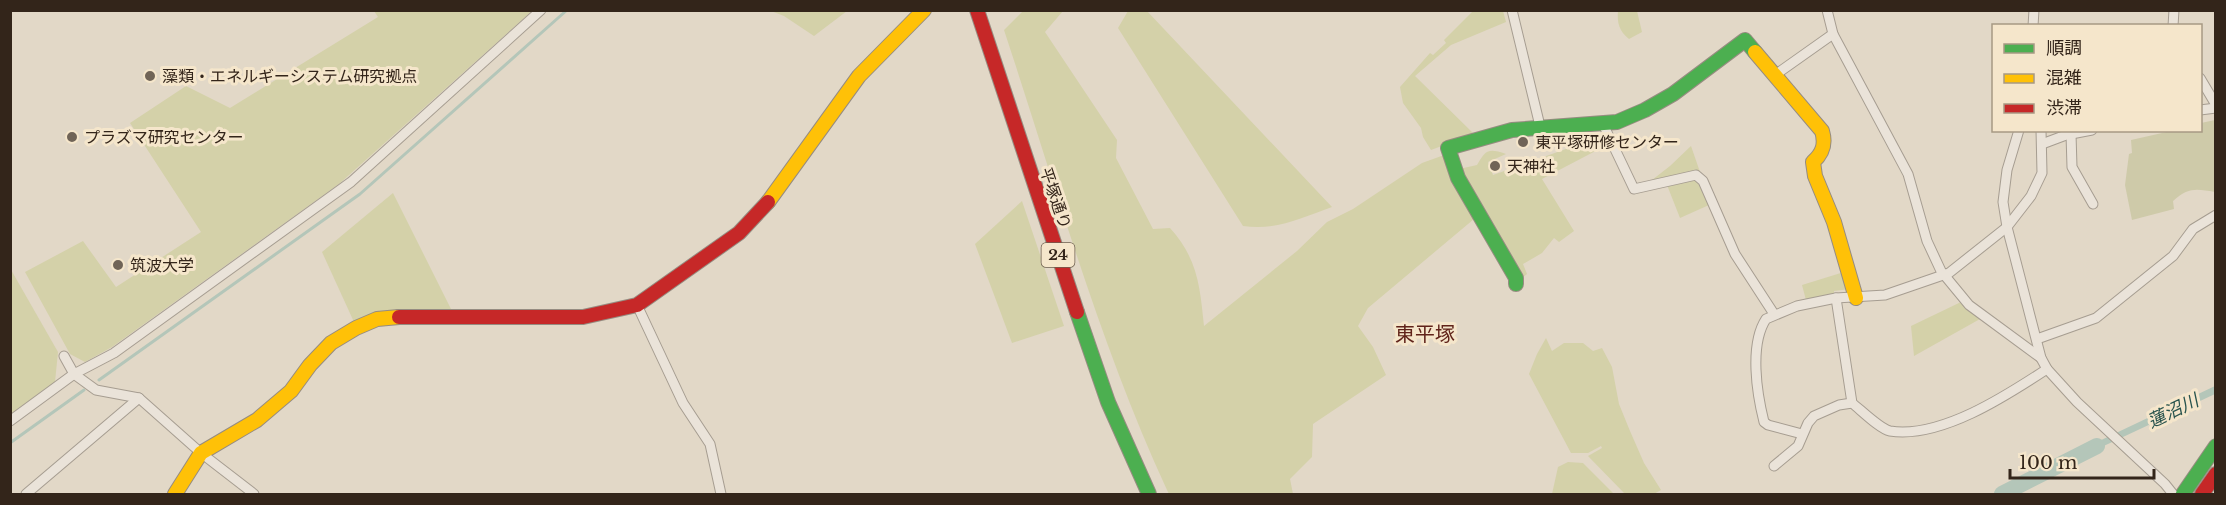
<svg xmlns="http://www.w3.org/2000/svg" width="2226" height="505" viewBox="0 0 2226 505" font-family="'Libre Baskerville','Noto Sans JP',serif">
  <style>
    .green { fill: #d4d1a9 }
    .cemetery { fill: #cecaa9 }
    .water { fill: #b4c6b9 }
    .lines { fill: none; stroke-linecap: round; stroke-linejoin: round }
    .stream { stroke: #b4c6b9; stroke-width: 3 }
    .river { stroke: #b4c6b9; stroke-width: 16 }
    .street-casing { stroke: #a69d91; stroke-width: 11 }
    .fast-casing { stroke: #968c81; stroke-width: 16 }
    .slow-casing { stroke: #968c81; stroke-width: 16 }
    .jam-casing { stroke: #968c81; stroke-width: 16 }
    .street { stroke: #eae3d9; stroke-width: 9 }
    .fast { stroke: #4caf50; stroke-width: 14 }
    .slow { stroke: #ffc107; stroke-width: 14 }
    .jam { stroke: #c62828; stroke-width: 14 }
    .poi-dot { fill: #706457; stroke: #f5e6cb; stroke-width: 2 }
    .labels { text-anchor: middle; stroke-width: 6; stroke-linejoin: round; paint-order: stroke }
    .shield { fill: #f5e6cb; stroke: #6d5f4f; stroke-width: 1.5 }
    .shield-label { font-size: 15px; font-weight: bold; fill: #33251a }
    .poi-label { font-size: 16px; fill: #33251a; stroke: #f5e6cb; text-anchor: start }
    .street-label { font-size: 16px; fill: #33251a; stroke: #f5e6cb }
    .water-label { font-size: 18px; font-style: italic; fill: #29544e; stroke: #f5e6cb }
    .quarter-label { font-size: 20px; fill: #60231a; stroke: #f5e6cb }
  </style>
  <rect width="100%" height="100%" fill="#e2d8c7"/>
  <g class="green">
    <path d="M374,11H532L339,184L112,347L85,362L70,354L25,272L83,241L116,287L201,232L130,123L186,86L230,108L378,17Z"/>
    <path d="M771,11H847L814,36L784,16Z"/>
    <path d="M1023,11H1063L1045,32L1117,140L1116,158L1153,229L1170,228C1198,259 1200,287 1204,326L1297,251L1327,222L1353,209L1422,163L1447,154L1474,219L1368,308L1358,326L1373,347L1386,375L1313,424L1312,457L1290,479L1293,494H1169L1167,490C1099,343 1055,184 1004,30Z"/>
    <path d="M1128,11H1147L1332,207C1301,218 1276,231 1243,226L1118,28Z"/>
    <path d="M1473,11H1503L1506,22L1451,45L1415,76L1474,134L1431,150L1423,137L1421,128L1403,103L1400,87L1430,53L1433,55L1446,43L1444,40Z"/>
    <path d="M1618,11H1637L1642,32L1629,39C1619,31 1617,23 1618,11Z"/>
    <path d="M1602,136L1607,145L1542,179L1574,231L1559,242L1554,238L1542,253L1523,264L1527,274L1521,279L1459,169L1477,165C1486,150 1488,148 1506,154L1488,162L1493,175Z"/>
    <path d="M1691,146L1700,172H1691L1653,181L1652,180L1670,166Z"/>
    <path d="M1694,179L1699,183L1709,205L1680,218L1667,185Z"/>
    <path d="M393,193L452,311L354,322L322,252Z"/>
    <path d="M1022,201L1064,326L1012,343L975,244Z"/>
    <path d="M10,268L58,352L55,382L11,414Z"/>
    <path d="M1844,272L1850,289L1834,291V296L1806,300L1802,285Z"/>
    <path d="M1961,302L1980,319L1914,356L1911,326Z"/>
    <path d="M1546,338L1552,351L1564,343H1583L1593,351L1602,348L1612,367L1619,404L1630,431L1644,463L1661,490L1654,494H1625L1588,456L1602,448L1601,446L1588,453H1571L1529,374L1537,354Z"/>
    <path d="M1568,462L1583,463L1614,494H1552L1558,467Z"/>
  </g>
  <path class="cemetery" d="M2215,120V192C2196,189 2189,187 2173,201L2174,209L2132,220L2125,185L2129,154L2132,153L2131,140L2171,131L2200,130L2201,123Z"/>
  <path class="water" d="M2215,386V394L2078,458L2076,452Z"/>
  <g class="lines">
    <g class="stream">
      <path d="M99,380L360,194L567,10"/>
      <path d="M10,443L84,390"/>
    </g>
    <path class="river" d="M2002,494L2097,446"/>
    <g class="street-casing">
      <g id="street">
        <path d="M1512,10L1540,126"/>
        <path d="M1827,10L1833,34L1908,174L1927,241L1941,271L1969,305L2041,358"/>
        <path d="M2033,26L2034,10"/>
        <path d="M2173,26L2174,10"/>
        <path d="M1775,75L1833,34"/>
        <path d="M2200,78L2216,105"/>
        <path d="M2200,110L2216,108"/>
        <path d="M1603,124L1634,189L1696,175L1703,181L1735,254L1774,314"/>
        <path d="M2019,130L2007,170L2003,202L2007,227L2041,358L2047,369L2077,402L2165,484L2173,494"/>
        <path d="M2071,134L2072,167L2093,204"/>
        <path d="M2042,144L2066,135L2092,130"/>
        <path d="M1836,298L1852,403C1861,410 1880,429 1890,431C1940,439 2006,396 2047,369"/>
        <path d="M637,305L683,403L710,444L721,494"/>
        <path d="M2037,339L2096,318L2173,256L2193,229L2216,215"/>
        <path d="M64,356L74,374L96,390L139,398L201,453L254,494"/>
        <path d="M10,421L74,374L114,353L351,182L541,10"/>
        <path d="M1802,434L1768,425L1764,422C1757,394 1749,345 1766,319L1797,306L1836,298L1885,295L1949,273L2007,227L2031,196L2042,173L2041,130"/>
        <path d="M1774,466L1798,446L1808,423L1814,416L1839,405L1852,403"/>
        <path d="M26,494L139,398"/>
      </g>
    </g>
    <g class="fast-casing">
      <g id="fast">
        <path d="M1516,284V278L1458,178L1448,148L1512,130L1617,122L1645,110L1673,94L1745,40L1755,52"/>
        <path d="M1077,312L1108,402L1149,494"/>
        <path d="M2183,494L2216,446"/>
      </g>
    </g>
    <g class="slow-casing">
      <g id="slow">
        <path d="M1755,52L1822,131C1826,144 1823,153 1813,162L1815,176L1834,222L1856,298"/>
        <path d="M768,202L859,76L924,10"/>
        <path d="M175,494L201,453L257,420L291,391L310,365L331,343L356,328L377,319L399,317"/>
      </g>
    </g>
    <g class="jam-casing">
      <g id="jam">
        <path d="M977,10L1077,312"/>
        <path d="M399,317H583L637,305L739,233L768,202"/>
        <path d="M2202,494L2216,474"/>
      </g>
    </g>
    <use href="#street" class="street"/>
    <use href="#fast" class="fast"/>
    <use href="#slow" class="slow"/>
    <use href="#jam" class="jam"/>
  </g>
  <g class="poi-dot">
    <circle cx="150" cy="76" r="6"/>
    <circle cx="72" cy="137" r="6"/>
    <circle cx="1523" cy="142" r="6"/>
    <circle cx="1495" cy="166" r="6"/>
    <circle cx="118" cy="265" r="6"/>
  </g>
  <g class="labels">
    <rect class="shield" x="1041.5" y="243" width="33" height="24" rx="4.5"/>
    <g class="shield-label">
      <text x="1058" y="260">24</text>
    </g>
    <g class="poi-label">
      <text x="162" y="82">藻類・エネルギーシステム研究拠点</text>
      <text x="84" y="143">プラズマ研究センター</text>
      <text x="1535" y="148">東平塚研修センター</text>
      <text x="1507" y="172">天神社</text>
      <text x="130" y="271">筑波大学</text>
    </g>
    <g class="street-label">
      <text transform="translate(1056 198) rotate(71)" y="6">平塚通り</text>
    </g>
    <g class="water-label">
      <text transform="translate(2173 411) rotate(-26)" y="6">蓮沼川</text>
    </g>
    <g class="quarter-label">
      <text x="1425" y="341">東平塚</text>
    </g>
  </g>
  <rect width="2226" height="505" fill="none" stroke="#33251a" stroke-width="24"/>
  <rect x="1992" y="24" width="210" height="108" fill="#f5e6cb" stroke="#a79984" stroke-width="1.5"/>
  <rect x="2004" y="44" width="30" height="9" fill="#4caf50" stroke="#a79984" stroke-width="1.5"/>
  <text x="2046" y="54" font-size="18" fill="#33251a">順調</text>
  <rect x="2004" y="74" width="30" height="9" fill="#ffc107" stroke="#a79984" stroke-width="1.5"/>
  <text x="2046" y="84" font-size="18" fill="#33251a">混雑</text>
  <rect x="2004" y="104" width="30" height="9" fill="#c62828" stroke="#a79984" stroke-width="1.5"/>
  <text x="2046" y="114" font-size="18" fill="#33251a">渋滞</text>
  <path d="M2010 469v9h144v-9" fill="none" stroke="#33251a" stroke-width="3"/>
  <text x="2019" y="469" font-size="18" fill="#33251a" stroke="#f5e6cb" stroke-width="4.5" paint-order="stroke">100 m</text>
</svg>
